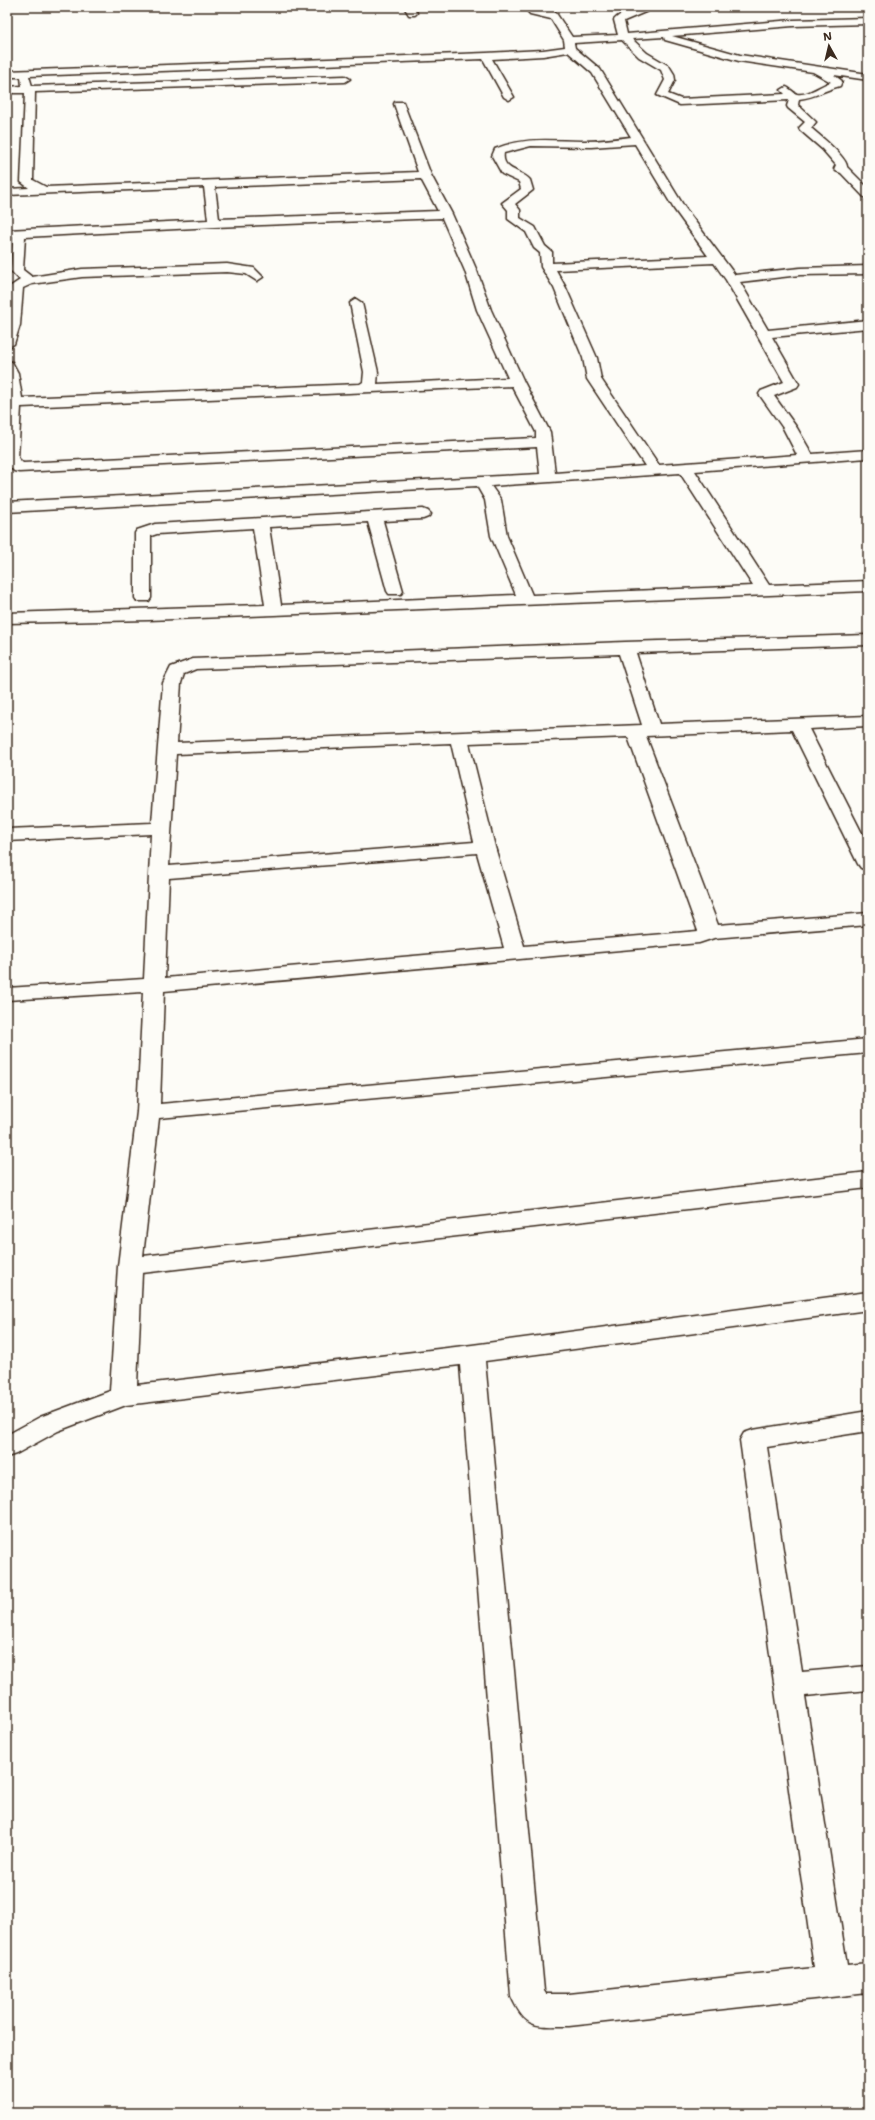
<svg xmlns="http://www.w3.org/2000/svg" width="875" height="2120" viewBox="0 0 875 2120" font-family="'Shantell Sans',sans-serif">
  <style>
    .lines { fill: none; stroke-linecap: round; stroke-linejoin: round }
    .minor-casing { stroke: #3b2a1e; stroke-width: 3 }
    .minor { fill: #fdfcf7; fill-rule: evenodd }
  </style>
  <rect width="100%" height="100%" fill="#fdfcf7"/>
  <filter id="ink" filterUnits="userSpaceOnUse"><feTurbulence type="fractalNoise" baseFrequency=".025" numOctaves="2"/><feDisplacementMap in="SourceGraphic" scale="8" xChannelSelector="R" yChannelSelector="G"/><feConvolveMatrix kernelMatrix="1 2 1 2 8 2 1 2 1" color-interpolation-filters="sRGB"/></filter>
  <g filter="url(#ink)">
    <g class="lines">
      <g class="minor-casing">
        <g id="minor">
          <path d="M404,7H414L417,13L415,15H409Z"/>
          <path d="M524,7H534L536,10L546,13L542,7H552L572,37L618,35L614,20C624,9 643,7 657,7L624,21L627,34L793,20L868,18V24L793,26L672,36L740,55L868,74V80L834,75L842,81L840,86C824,90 817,97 799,99L798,105L816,122L811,128C818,134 848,158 847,167L868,188V198L864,197L841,173L836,171L834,169L836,165L822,149L800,130L799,128L805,122L788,108L787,106L789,100L680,105L657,95L665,80L661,70L639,57L622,40L574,43L575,48L600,69L685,208L735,275L800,268L868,266V274L800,275L740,282L768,330L868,320V328L772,337L799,384L797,387L774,396L797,428L812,454L868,450V458L695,471L769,585L868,581V591L149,620L7,623V613L265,605L253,528L157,534L151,536V598L149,601H137L135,598V533L137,530L155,524L423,509L428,511L431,514L428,517L423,519L383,521L403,591L401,594H389L387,591L368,522L269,527L281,605L516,595L491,536L485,500L477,486L7,512V502L540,474L537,447L19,472L14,471L7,464V361L12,362L18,373L22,398L360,384L363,382L364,372L350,303L356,299L362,303L378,372L377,384L508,378L477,310L465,271L442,218L214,227L25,237L23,270L32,277L82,269L227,264L254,268L263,277L257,281L246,274L227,272L82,277L32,284L23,288L20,325L14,344L7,348V320L11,286L20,280L11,271L13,237L7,238V230L208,220L204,187L7,195V189L29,188L21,182L25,93H7V87L22,86L21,77H7V71L486,53L543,50L565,47L564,40L551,19L530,14ZM664,37L665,40L739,61L813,72L831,82C821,85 808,96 797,94C793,93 790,88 786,87L781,90L785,94L681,99L668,94L675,80L674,74L669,66L647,53L632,39ZM568,52L592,73L631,137C615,139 600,141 584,141C553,141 525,136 495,149L492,156L502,174L519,182L521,189L502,203L508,210V219L526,232L534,248L540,253L541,267L554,288L583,358L587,379L645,466L555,473L550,432L524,382L491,310L477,271L452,214L431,175L403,102H395L394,104L418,172L46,187L33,180L35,92L345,82L350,79L345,76L32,86L29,76L483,59L504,97L509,100L514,97L492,59L543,56ZM635,144L674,209L708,256L552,263V252L545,246L535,227L520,218V210L515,204L533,190L530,180C522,170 501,171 504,153L531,146L591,147ZM421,179L438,211L219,219L215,187ZM714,263L726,280L784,382L761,391L759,394L783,428L797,455L659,465L601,379L597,358L566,288L556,270ZM512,386L536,432V438L23,463L18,458L21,407ZM680,473L753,586L532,595L507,536L501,500L491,486Z"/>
          <path d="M868,635V645L636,653L659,724L868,716V726L809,729L868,845V870L861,868L858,864L792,730L646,736L718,925L868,913V925L714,938L699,943L164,991L160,1104L868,1039V1053L159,1118L143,1256L868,1172V1188L142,1273L137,1385L472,1345L868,1292V1310L485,1361L544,1991L546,1994H569L814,1968L740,1440L744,1433L753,1430L868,1411V1431L767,1447L802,1672L868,1666V1690L805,1696L847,1965L868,1963V1993L569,2026C536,2026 526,2030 511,1996L460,1365L126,1405L58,1431L16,1454L7,1457V1435L40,1417L110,1391L118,1266L137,1112L143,992L7,1000V988L144,979L151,834L7,841V829L152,823L163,683L171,667L193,659L625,642ZM619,654L642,725L177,743L181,683L184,674L196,669ZM628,737L698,931L524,946L495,847L469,743ZM451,743L474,842L169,866L176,754ZM477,853L504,948L165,978L169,878Z"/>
        </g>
      </g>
      <use href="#minor" class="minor"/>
    </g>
  </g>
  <rect width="875" height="2120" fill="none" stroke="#fdfcf7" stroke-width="24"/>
  <rect x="12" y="12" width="851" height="2096" fill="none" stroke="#3b2a1e" stroke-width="1.5" filter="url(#ink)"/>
  <g transform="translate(829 46) rotate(352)" stroke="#fdfcf7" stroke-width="3" paint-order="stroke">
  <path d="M0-3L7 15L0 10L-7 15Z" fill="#3b2a1e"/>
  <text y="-6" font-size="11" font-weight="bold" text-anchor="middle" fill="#3b2a1e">N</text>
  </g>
</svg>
